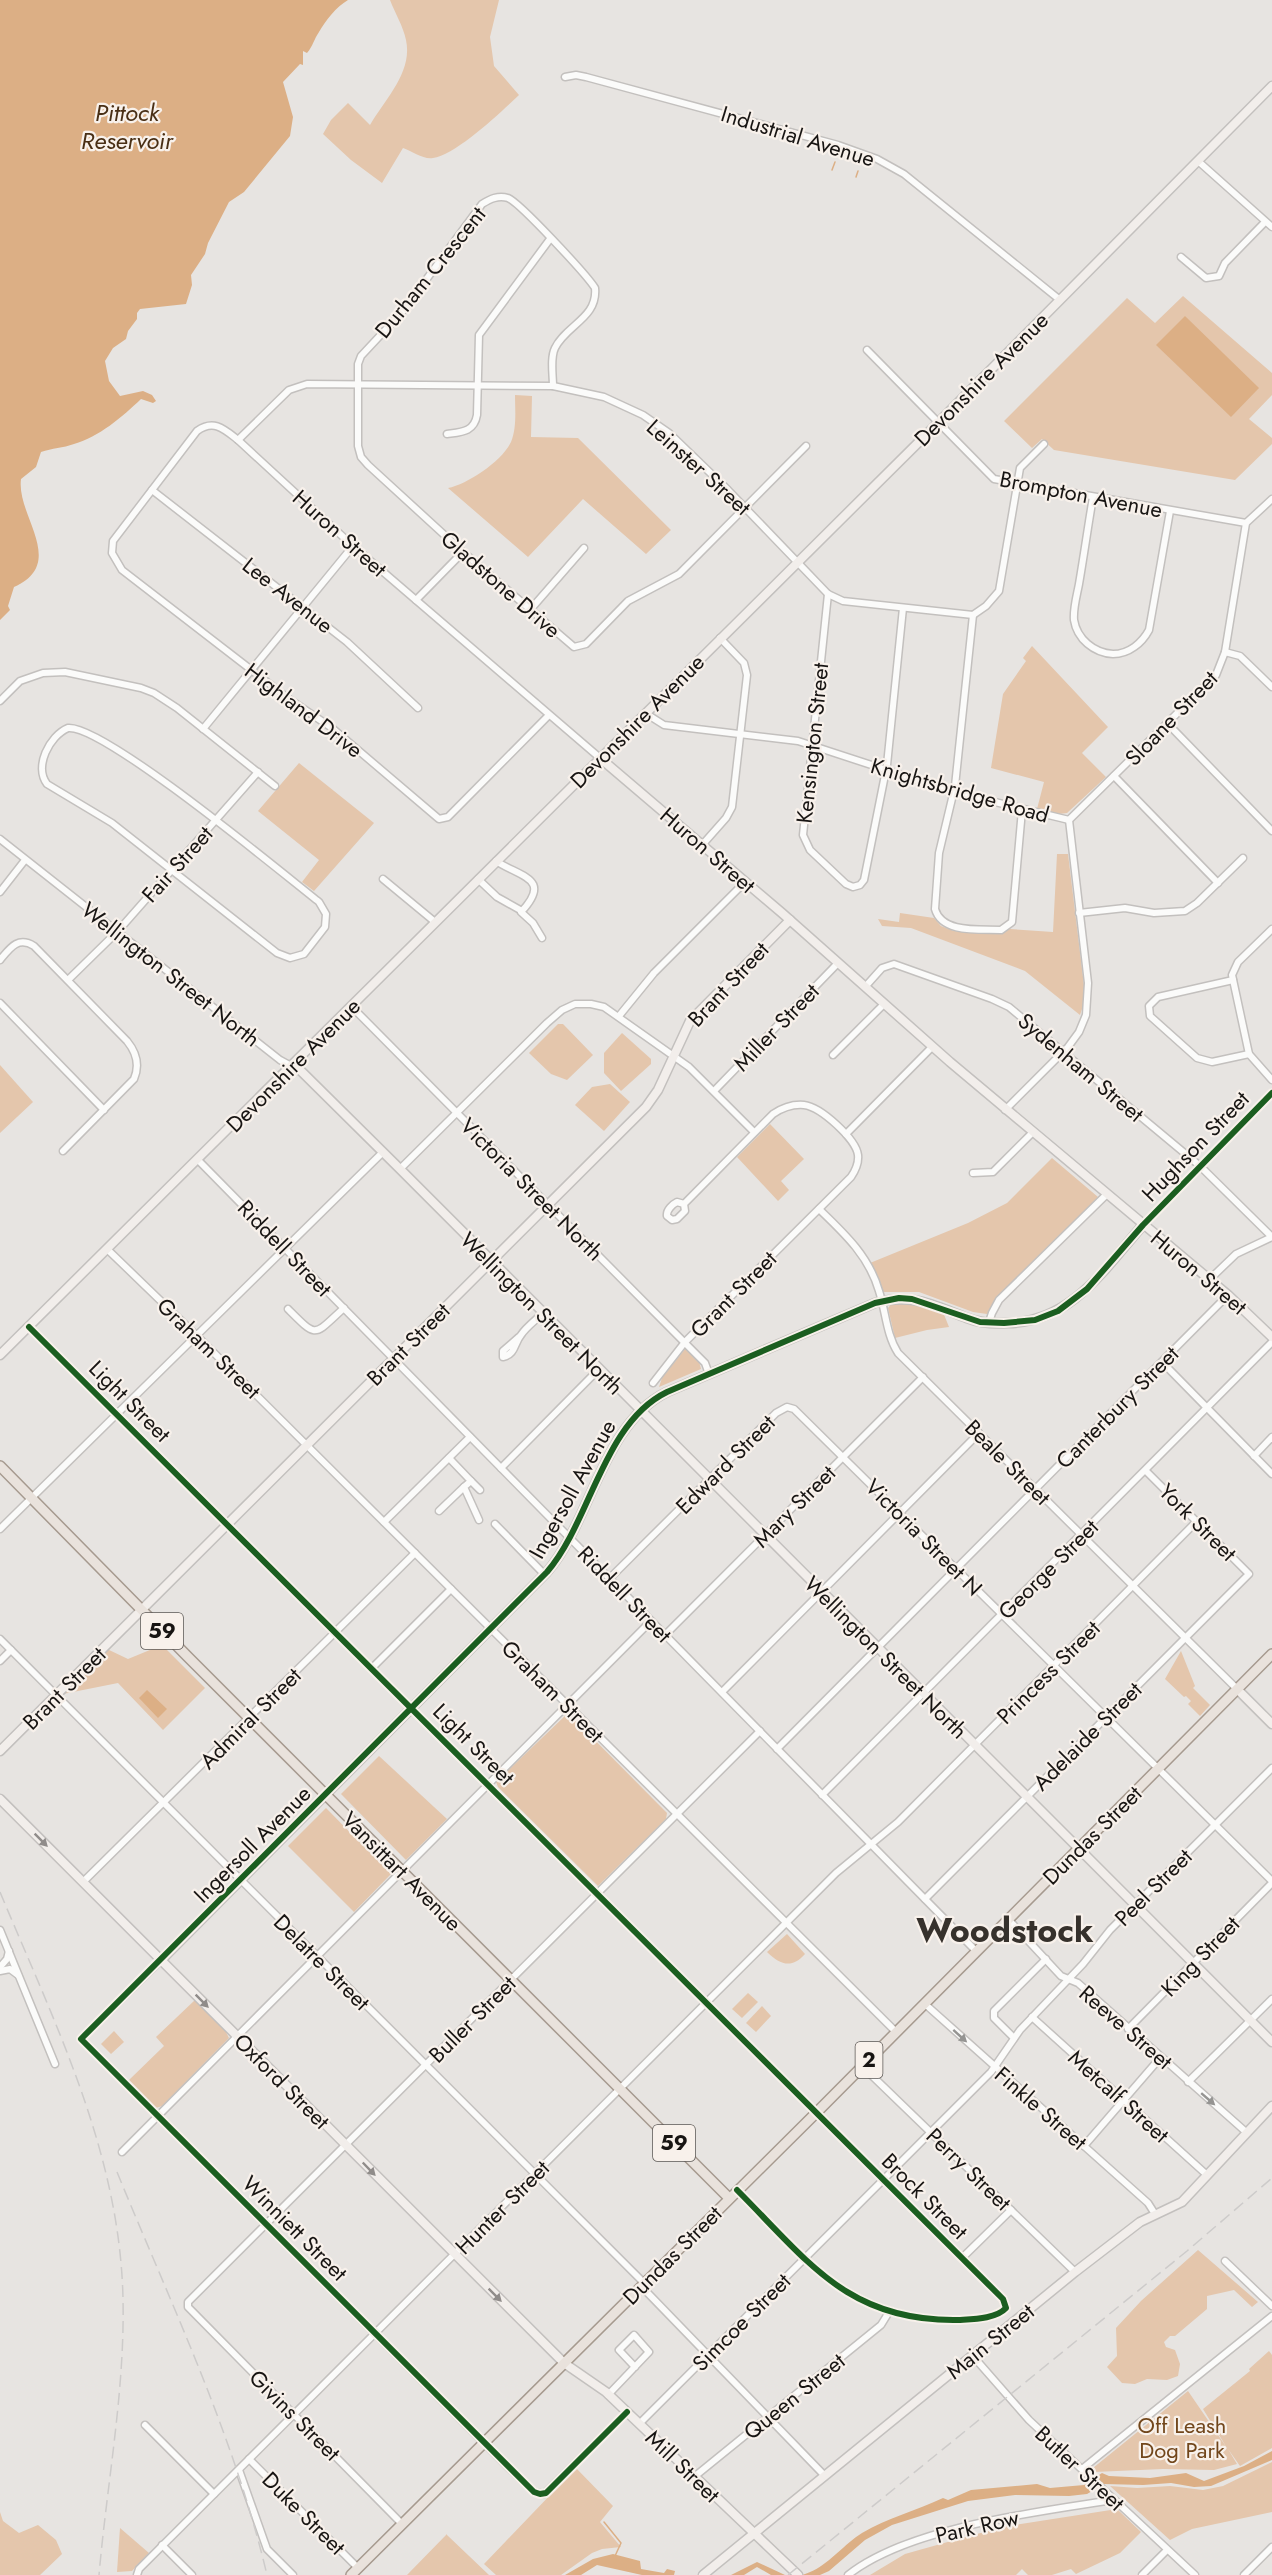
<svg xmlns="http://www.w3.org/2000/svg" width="1272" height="2575" viewBox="0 0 1272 2575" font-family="Jost,sans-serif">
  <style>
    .green { fill: #e4c6ac }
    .water { fill: #dcaf85 }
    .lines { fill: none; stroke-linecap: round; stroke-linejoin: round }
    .stream { stroke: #dcaf85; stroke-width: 1.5 }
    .street-casing { stroke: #c3c0be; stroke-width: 9 }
    .secondary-casing { stroke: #c3c0be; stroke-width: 11 }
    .primary-casing { stroke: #a69a8f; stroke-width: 12 }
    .street { stroke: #fbfbfa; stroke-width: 6 }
    .secondary { stroke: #f2eeeb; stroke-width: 8 }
    .primary { stroke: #e9e2dc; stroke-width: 9 }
    .rail { stroke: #cdcbca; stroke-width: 1.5; stroke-dasharray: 12 6; stroke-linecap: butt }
    .cycleway-casing { stroke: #f8f1eb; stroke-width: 10 }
    .cycleway { stroke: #1b5e20; stroke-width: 6 }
    .oneway { fill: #908c8a }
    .oneway2 { fill: #959492 }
    .labels { text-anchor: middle; stroke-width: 4.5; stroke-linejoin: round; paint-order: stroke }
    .shield { fill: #f8f1eb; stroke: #5b5754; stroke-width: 1.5 }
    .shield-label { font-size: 21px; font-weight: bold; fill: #181513 }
    .street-label { font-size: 22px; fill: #181513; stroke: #f8f1eb }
    .park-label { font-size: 22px; fill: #71461b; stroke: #f8f1eb }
    .water-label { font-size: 24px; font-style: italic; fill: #492f15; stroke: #f8f1eb }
    .town-label { font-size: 34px; font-weight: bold; fill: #36312c; stroke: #f8f1eb }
  </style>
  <rect width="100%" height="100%" fill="#e7e4e1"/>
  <g class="green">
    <path d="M390,0H499L490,37L494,66L519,95C501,112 456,155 433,158C424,160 412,151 403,148L382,183L351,160L323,134L331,120L348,103L370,125C385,99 413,72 406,40C403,26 395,13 390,0Z"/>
    <path d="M1183,296L1272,373V395L1249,419L1272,438V444L1235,480L1054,450L1042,439L1032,448L1004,421L1127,298L1155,323Z"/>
    <path d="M515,395L532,396L531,437L578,438L671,530L646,554L583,499L528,557L448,488C468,484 502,461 511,442C517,428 515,409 515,395Z"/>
    <path d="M1032,646L1108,727L1082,753L1106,777L1067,813L1059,814L1037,809L1044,782L991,768L1003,694L1026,661L1023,658Z"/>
    <path d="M299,763L374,823L314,891L302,882L319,860L258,811Z"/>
    <path d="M1057,854H1068L1084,985V1003L1080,1015L1025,971L911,928L882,926L878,919L899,922L900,913L934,918L941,926L954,931L997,934L1010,929L1053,932Z"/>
    <path d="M558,1024H563L593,1055L567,1080L551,1074L529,1053Z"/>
    <path d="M622,1033L651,1059V1064L621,1091L604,1073V1053Z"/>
    <path d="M0,1065L33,1102L0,1133Z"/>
    <path d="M610,1084L630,1102L604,1131L575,1105L592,1087Z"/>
    <path d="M770,1124L804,1159L781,1181L789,1190L778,1201L737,1157Z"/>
    <path d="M1052,1158L1098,1197L1001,1293L987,1314L973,1312L919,1292H883L870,1263L968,1223L1007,1203Z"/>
    <path d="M892,1303H913L943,1312L949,1327L927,1330L895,1338L888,1308Z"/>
    <path d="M685,1349L699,1361L701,1369L659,1387L662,1378Z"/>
    <path d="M162,1645L205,1688L163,1730L118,1683L63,1694L107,1649L128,1659Z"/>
    <path d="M1181,1651L1195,1686L1193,1688L1210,1705L1200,1716L1188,1704L1191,1701L1186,1696L1184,1697L1165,1679Z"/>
    <path d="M568,1713L667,1813L666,1819L598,1886L498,1787L496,1782Z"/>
    <path d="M379,1756L447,1819L406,1860L341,1794Z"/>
    <path d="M326,1808L391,1874L354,1912L288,1846Z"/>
    <path d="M787,1934L805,1954C792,1969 780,1965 767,1952Z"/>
    <path d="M748,1993L758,2002L742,2018L732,2009Z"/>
    <path d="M195,2000L225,2030L229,2038L162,2106L156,2108L129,2080L164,2046L156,2037Z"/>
    <path d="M762,2006L771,2016L756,2032L746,2023Z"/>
    <path d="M114,2031L124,2042L111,2054L101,2044Z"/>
    <path d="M1198,2250L1258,2302L1252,2307L1234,2290L1207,2296V2309L1175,2336H1170L1164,2342L1166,2347L1175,2350L1180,2364L1178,2376L1167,2380L1147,2379L1135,2384L1122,2383L1107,2367L1117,2356L1116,2328L1141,2301Z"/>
    <path d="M1269,2351L1272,2355V2448L1240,2466L1228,2449L1237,2464L1214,2470L1163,2469L1094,2472L1093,2468L1188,2391L1227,2448L1203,2409L1250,2371L1249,2369Z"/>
    <path d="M1272,2462V2512L1192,2529L1170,2540L1110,2486L1137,2488L1170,2486L1203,2490L1223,2486Z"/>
    <path d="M576,2468L613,2506L600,2522L621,2547L602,2549L592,2553L561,2575H496L484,2564Z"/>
    <path d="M1117,2509L1141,2532L1120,2553L1076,2574L1071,2569L1052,2575H1028L1022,2569L1016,2575H870L905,2554L969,2536L1008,2526Z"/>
    <path d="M0,2512L3,2521L19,2533L38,2525L56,2540L62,2554L40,2575H0Z"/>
    <path d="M120,2528L149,2553L132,2571L117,2572Z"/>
    <path d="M447,2534V2535L489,2575H407Z"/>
  </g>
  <g class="water">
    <path d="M0,0H348C336,7 326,20 319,32C314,39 313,46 307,53L303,51V65L300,64L283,82L293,117L290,136L244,192L229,202L208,243L205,254L191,275L192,285L186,304L140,309L137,313V319L128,331L126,339L113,348L105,361L109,381L120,396L143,391L152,395L156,401L153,403L141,399C122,417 99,437 74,444C63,448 52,448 41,452L36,467L21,479C16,516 68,563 14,587L8,606L10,610L0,620Z"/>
    <path d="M1185,316L1259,388L1231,417L1156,345Z"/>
    <path d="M147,1690L167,1709L158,1718L139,1698Z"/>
    <path d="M1272,2451V2460L1211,2486L1194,2487L1171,2483L1143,2485L1104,2484L1087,2494L1069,2496L1015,2495L968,2501L892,2525L865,2540L829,2571L820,2575H802C827,2568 840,2547 862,2533C887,2518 916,2511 943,2498L948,2500L971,2490L1037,2484L1050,2488L1084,2485L1102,2473L1109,2476L1150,2478L1186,2473L1204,2481L1244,2466Z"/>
    <path d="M613,2554L640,2561L641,2569L664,2573L667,2569L675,2571L674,2575H642L597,2565L581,2575H565L593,2559Z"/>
    <path d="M757,2562L785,2575H771L757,2567L744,2575H731Z"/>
  </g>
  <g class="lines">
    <g class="stream">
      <path d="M832,170L835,162"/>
      <path d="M856,177L858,171"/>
      <path d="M604,2522L621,2543L615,2556"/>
    </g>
    <g class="street-casing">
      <g id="street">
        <path d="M565,77L576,75L586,77L838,145L877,159L904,174L1060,300"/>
        <path d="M1198,161L1272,227"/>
        <path d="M1181,257L1206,278L1219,276L1225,263L1265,222"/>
        <path d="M867,350L994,479L1246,523"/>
        <path d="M553,386C553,375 550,358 555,348C566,325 598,318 595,288C586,274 520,203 508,198C498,195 490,199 482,204L403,311L361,356L358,364V446L361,457L368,465L463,552L574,647L586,644L628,601L679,574L806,446"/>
        <path d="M447,434C462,432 474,432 477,415L479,335L550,239"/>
        <path d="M238,440L289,390L307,384L553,386L604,397L643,415L669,433L728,490L828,594L843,601L973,615"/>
        <path d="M152,490L347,642L418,708"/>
        <path d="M1093,497C1088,526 1084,555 1079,584C1077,595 1073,608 1074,620C1077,639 1094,653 1113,654C1129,654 1142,643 1149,630L1170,511"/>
        <path d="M828,594L803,835L810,850L846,884L853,887L860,885L864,880L887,765L903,608"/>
        <path d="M416,600L463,552"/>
        <path d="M530,610L584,548"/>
        <path d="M973,615L955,786L939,853L935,909C942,934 980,929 1001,930L1012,922L1022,810"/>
        <path d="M973,615L986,606L999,591L1020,468L1044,444"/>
        <path d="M1225,652L1240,656L1272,687"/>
        <path d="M0,701L20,681L43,673L65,672L141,688L154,693L177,708L275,786"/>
        <path d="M645,713L664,725L798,741L954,792L1069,820"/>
        <path d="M549,715L448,817L439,819L332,728L289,699L122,570L112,553L113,541L197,431C214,419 224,429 238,440L353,546L600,758"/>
        <path d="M1168,724L1272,831"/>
        <path d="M68,728C103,724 282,873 319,902L326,914L325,927L304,954L290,958L277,953L112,823L47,784C34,767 49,736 68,728Z"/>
        <path d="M203,729L353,546"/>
        <path d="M1114,776L1218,883"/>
        <path d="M1069,820L1216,675L1225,652L1246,523L1272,499"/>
        <path d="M0,839L280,1060L291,1066"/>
        <path d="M703,844L726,818L732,807L747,675L744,663L720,638"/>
        <path d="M496,861C520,877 553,878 521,912L533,923L542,938"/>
        <path d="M383,879L435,922"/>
        <path d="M478,879L497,897L522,911"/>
        <path d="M0,892L25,860"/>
        <path d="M1079,913L1125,908L1154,913L1185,911L1197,903L1243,858"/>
        <path d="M1272,929L1238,962L1232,975L1249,1054L1272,1080"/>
        <path d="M0,960C10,948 18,936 34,946L127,1041C136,1052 140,1065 134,1079L63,1151"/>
        <path d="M68,980L118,931L258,772"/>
        <path d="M1233,980L1158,997L1149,1006L1150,1016L1197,1058L1212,1062L1249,1054"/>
        <path d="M865,987L882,968L894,964L992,999L1009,1007L1200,1166L1272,1237"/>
        <path d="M0,1003L104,1110"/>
        <path d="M351,1006L687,1345L705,1363L709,1374"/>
        <path d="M619,1016L654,973L745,882"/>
        <path d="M833,1055L884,1004"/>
        <path d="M714,1091L838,963"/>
        <path d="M1005,1110L1068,1047L1079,1032L1086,1015L1088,983L1069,820"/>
        <path d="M846,1134L932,1047"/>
        <path d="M198,1160L977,1952"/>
        <path d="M400,1169L547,1023L562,1010L575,1004H591L604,1007L689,1067L754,1132"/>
        <path d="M973,1173L993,1172L1032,1133"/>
        <path d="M819,1209C844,1233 869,1256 879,1291C886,1312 886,1334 898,1353L1237,1689"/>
        <path d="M1143,1225L1272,1093"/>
        <path d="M107,1249L197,1336L896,2032"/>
        <path d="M1210,1279L1236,1254L1272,1237"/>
        <path d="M288,1309C318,1339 313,1336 344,1308"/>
        <path d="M989,1322L992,1313L999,1300L1107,1194"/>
        <path d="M29,1327L1003,2299L1006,2308C996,2319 973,2319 958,2320C848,2322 808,2261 737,2190"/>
        <path d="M519,1337L503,1351V1357C516,1354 514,1343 521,1335C526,1327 536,1320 543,1313"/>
        <path d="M1162,1362L1272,1474"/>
        <path d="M653,1383L685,1342L851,1177C855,1171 859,1164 858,1155C856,1139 821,1107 804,1105C793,1104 782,1108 773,1114L684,1204L685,1211L677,1219L672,1220L667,1216C666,1210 673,1204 677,1202L684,1204"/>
        <path d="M1254,1456L1272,1437"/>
        <path d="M449,1458L471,1481L464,1487L479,1520"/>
        <path d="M501,1468L599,1369"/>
        <path d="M471,1481L480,1490"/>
        <path d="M439,1511L464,1487"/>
        <path d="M384,1522L470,1437"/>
        <path d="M495,1524L545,1575"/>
        <path d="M0,1529L383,1152"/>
        <path d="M610,1578L776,1413L787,1407L794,1409L1272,1881"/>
        <path d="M665,1635L923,1377"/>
        <path d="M0,1639L644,2283"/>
        <path d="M0,1661L11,1650"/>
        <path d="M372,1668L451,1589"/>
        <path d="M722,1692L979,1433"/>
        <path d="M777,1749L1228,1295"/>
        <path d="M822,1795L1272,1342"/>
        <path d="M83,1882L415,1553"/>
        <path d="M925,1899L1249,1574L1146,1471"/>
        <path d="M1009,1920L1061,1976L1078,1983L1246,2132"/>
        <path d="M0,1930L55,2064"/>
        <path d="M161,1960L81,2039L509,2468L534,2492L544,2494L627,2412"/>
        <path d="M0,1967L7,1959L9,1951"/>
        <path d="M0,1971L10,1969L18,1975"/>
        <path d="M925,2004L1148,2203L1155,2214"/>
        <path d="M1032,2017L1207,2175"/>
        <path d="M1128,2029L1272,1883"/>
        <path d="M1014,2038L994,2018V2011L1046,1959"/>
        <path d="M862,2066L1075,2272"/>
        <path d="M1188,2082L1272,1999"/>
        <path d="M1084,2146L1160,2058"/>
        <path d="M122,2152L651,1621"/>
        <path d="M962,2258L1011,2210"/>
        <path d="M1225,2261L1272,2306"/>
        <path d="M641,2286L824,2475"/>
        <path d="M972,2355L1029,2420L1195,2575"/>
        <path d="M608,2395L649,2352L634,2335L619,2350L635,2367"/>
        <path d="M639,2424L991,2072L1020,2030L1083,1964L1110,1930L1272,1768"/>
        <path d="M145,2425L214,2494"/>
        <path d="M249,2459L358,2568"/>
        <path d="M1082,2469L1272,2316"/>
        <path d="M239,2470L267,2549L293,2575"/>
        <path d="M694,2477L881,2325L889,2312"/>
        <path d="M402,2524L188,2307V2302L760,1731"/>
        <path d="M162,2545L192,2575"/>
        <path d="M137,2575L139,2569L836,1873L898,1822L1197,1521"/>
        <path d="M848,2575C909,2527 1037,2512 1113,2500"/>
        <path d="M1142,2575L1167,2550"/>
        <path d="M1244,2575L1272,2547"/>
      </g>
    </g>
    <g class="secondary-casing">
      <g id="secondary">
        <path d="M600,758L782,913L950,1062L1228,1295L1272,1337"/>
        <path d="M291,1066L300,1070L400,1169L1272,2042"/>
        <path d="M0,1355L937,424L1272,86"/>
        <path d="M1237,1689L1272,1724"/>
        <path d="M0,1751L646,1107L658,1090L690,1021L790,920"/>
        <path d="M0,1799L564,2363L606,2392L798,2575"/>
        <path d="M161,1960L547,1572C591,1521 603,1423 667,1392L875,1303C913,1293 932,1305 967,1318C980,1323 994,1324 1008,1323C1072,1322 1105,1268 1143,1225"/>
        <path d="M703,2575L1075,2272L1140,2222L1182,2202L1272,2106"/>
      </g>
    </g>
    <g class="primary-casing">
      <g id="primary">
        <path d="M0,1466L188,1657L729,2198"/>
        <path d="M351,2575L817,2112L1272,1654"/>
      </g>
    </g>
    <use href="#street" class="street"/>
    <use href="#secondary" class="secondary"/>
    <use href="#primary" class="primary"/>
    <g class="rail">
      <path d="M0,1892C55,2024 120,2153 123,2299C125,2391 107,2483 99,2575"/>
      <path d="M117,2172C171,2304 234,2435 267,2575"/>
      <path d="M788,2575L1187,2251L1272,2178"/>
    </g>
    <g class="cycleway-casing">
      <g id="cycleway">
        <path d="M29,1327L1003,2299L1006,2308C996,2319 973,2319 958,2320C848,2322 808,2261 737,2190"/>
        <path d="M627,2412L546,2493L540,2494L534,2492L81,2039L547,1572C591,1521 603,1423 667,1392L875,1303L899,1298L912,1299L980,1322L1004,1323L1035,1320L1058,1311L1087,1289L1143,1225L1272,1093"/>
      </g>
    </g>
    <use href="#cycleway" class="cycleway"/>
  </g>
  <defs><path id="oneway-solid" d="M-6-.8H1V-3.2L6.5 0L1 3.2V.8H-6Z" transform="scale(1.5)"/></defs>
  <g class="oneway">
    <use href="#oneway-solid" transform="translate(41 1840) rotate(45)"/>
    <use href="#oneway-solid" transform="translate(202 2001) rotate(45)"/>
    <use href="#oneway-solid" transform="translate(369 2169) rotate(46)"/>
    <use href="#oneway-solid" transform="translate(495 2295) rotate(45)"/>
  </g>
  <g class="oneway2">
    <use href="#oneway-solid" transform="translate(960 2036) rotate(42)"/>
    <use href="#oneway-solid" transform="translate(1208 2099) rotate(41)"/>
  </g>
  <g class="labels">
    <g class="shield">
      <rect x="141" y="1613" width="42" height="36" rx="4.5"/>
      <rect x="855.5" y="2042" width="27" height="36" rx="4.5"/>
      <rect x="653" y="2125" width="42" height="36" rx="4.5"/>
    </g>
    <g class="shield-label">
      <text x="162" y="1638">59</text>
      <text x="869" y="2067">2</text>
      <text x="674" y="2150">59</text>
    </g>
    <g class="street-label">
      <text transform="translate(798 136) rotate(17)" y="8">Industrial Avenue</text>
      <text transform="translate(430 272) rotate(-51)" y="8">Durham Crescent</text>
      <text transform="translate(981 379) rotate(-45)" y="8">Devonshire Avenue</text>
      <text transform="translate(699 467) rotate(42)" y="8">Leinster Street</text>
      <text transform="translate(1081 494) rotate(11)" y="8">Brompton Avenue</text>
      <text transform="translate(340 533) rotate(42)" y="8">Huron Street</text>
      <text transform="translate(501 584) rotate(41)" y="8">Gladstone Drive</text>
      <text transform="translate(288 595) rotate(38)" y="8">Lee Avenue</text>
      <text transform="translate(304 710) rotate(37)" y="8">Highland Drive</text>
      <text transform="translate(1171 718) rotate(-46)" y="8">Sloane Street</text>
      <text transform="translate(637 721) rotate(-45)" y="8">Devonshire Avenue</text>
      <text transform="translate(812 743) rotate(-84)" y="8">Kensington Street</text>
      <text transform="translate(960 790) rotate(16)" y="8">Knightsbridge Road</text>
      <text transform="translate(708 850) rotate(41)" y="8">Huron Street</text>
      <text transform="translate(177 864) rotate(-48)" y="8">Fair Street</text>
      <text transform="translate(171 974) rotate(38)" y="8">Wellington Street North</text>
      <text transform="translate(728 984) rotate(-47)" y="8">Brant Street</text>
      <text transform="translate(776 1027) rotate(-46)" y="8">Miller Street</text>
      <text transform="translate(293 1065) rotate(-45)" y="8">Devonshire Avenue</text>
      <text transform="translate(1081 1067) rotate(40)" y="8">Sydenham Street</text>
      <text transform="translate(1195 1146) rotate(-46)" y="8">Hughson Street</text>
      <text transform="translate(532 1189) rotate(45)" y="8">Victoria Street North</text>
      <text transform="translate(285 1248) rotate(46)" y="8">Riddell Street</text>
      <text transform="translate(1199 1272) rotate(40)" y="8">Huron Street</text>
      <text transform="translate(733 1294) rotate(-45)" y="8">Grant Street</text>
      <text transform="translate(542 1313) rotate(45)" y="8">Wellington Street North</text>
      <text transform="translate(408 1344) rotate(-45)" y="8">Brant Street</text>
      <text transform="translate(209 1348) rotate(44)" y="8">Graham Street</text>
      <text transform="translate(130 1401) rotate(45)" y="8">Light Street</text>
      <text transform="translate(1117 1407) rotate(-45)" y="8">Canterbury Street</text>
      <text transform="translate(1008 1462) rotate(45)" y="8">Beale Street</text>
      <text transform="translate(725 1464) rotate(-45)" y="8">Edward Street</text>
      <text transform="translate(572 1489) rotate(-61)" y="8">Ingersoll Avenue</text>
      <text transform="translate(794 1506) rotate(-45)" y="8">Mary Street</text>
      <text transform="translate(1198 1522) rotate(45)" y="8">York Street</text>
      <text transform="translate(924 1537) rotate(45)" y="8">Victoria Street N</text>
      <text transform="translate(1048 1569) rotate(-45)" y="8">George Street</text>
      <text transform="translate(625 1594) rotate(46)" y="8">Riddell Street</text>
      <text transform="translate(886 1657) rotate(45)" y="8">Wellington Street North</text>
      <text transform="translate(1048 1672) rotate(-45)" y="8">Princess Street</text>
      <text transform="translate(64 1688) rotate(-45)" y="8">Brant Street</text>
      <text transform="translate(553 1691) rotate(45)" y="8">Graham Street</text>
      <text transform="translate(250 1718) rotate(-45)" y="8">Admiral Street</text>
      <text transform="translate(1087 1736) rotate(-45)" y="8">Adelaide Street</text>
      <text transform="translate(474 1744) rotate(45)" y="8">Light Street</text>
      <text transform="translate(1092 1835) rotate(-45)" y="8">Dundas Street</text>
      <text transform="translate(252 1844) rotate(-45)" y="8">Ingersoll Avenue</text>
      <text transform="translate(402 1871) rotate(45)" y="8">Vansittart Avenue</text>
      <text transform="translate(1153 1887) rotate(-45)" y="8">Peel Street</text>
      <text transform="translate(1200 1956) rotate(-46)" y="8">King Street</text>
      <text transform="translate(322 1962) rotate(45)" y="8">Delatre Street</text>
      <text transform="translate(472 2019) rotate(-45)" y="8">Buller Street</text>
      <text transform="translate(1126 2027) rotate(41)" y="8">Reeve Street</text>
      <text transform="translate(282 2081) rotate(45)" y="8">Oxford Street</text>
      <text transform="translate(1119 2096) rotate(42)" y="8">Metcalf Street</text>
      <text transform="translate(1041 2108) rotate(41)" y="8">Finkle Street</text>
      <text transform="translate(969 2169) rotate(44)" y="8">Perry Street</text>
      <text transform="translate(925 2196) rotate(45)" y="8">Brock Street</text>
      <text transform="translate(502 2207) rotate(-45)" y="8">Hunter Street</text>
      <text transform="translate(295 2228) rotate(45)" y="8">Winniett Street</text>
      <text transform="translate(672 2255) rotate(-45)" y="8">Dundas Street</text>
      <text transform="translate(741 2322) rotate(-45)" y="8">Simcoe Street</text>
      <text transform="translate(990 2341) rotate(-39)" y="8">Main Street</text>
      <text transform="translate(794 2396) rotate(-39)" y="8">Queen Street</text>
      <text transform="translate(295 2415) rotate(45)" y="8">Givins Street</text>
      <text transform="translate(683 2466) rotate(44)" y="8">Mill Street</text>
      <text transform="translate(1080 2468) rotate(43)" y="8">Butler Street</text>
      <text transform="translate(304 2513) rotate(45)" y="8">Duke Street</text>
      <text transform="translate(977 2526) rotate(-13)" y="8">Park Row</text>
    </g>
    <g class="park-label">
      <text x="1182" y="2433">Off Leash<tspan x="1182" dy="25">Dog Park</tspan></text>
    </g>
    <g class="water-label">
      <text x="127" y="121">Pittock<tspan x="127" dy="28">Reservoir</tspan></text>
    </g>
    <g class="town-label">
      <text x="1005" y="1942">Woodstock</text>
    </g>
  </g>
</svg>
